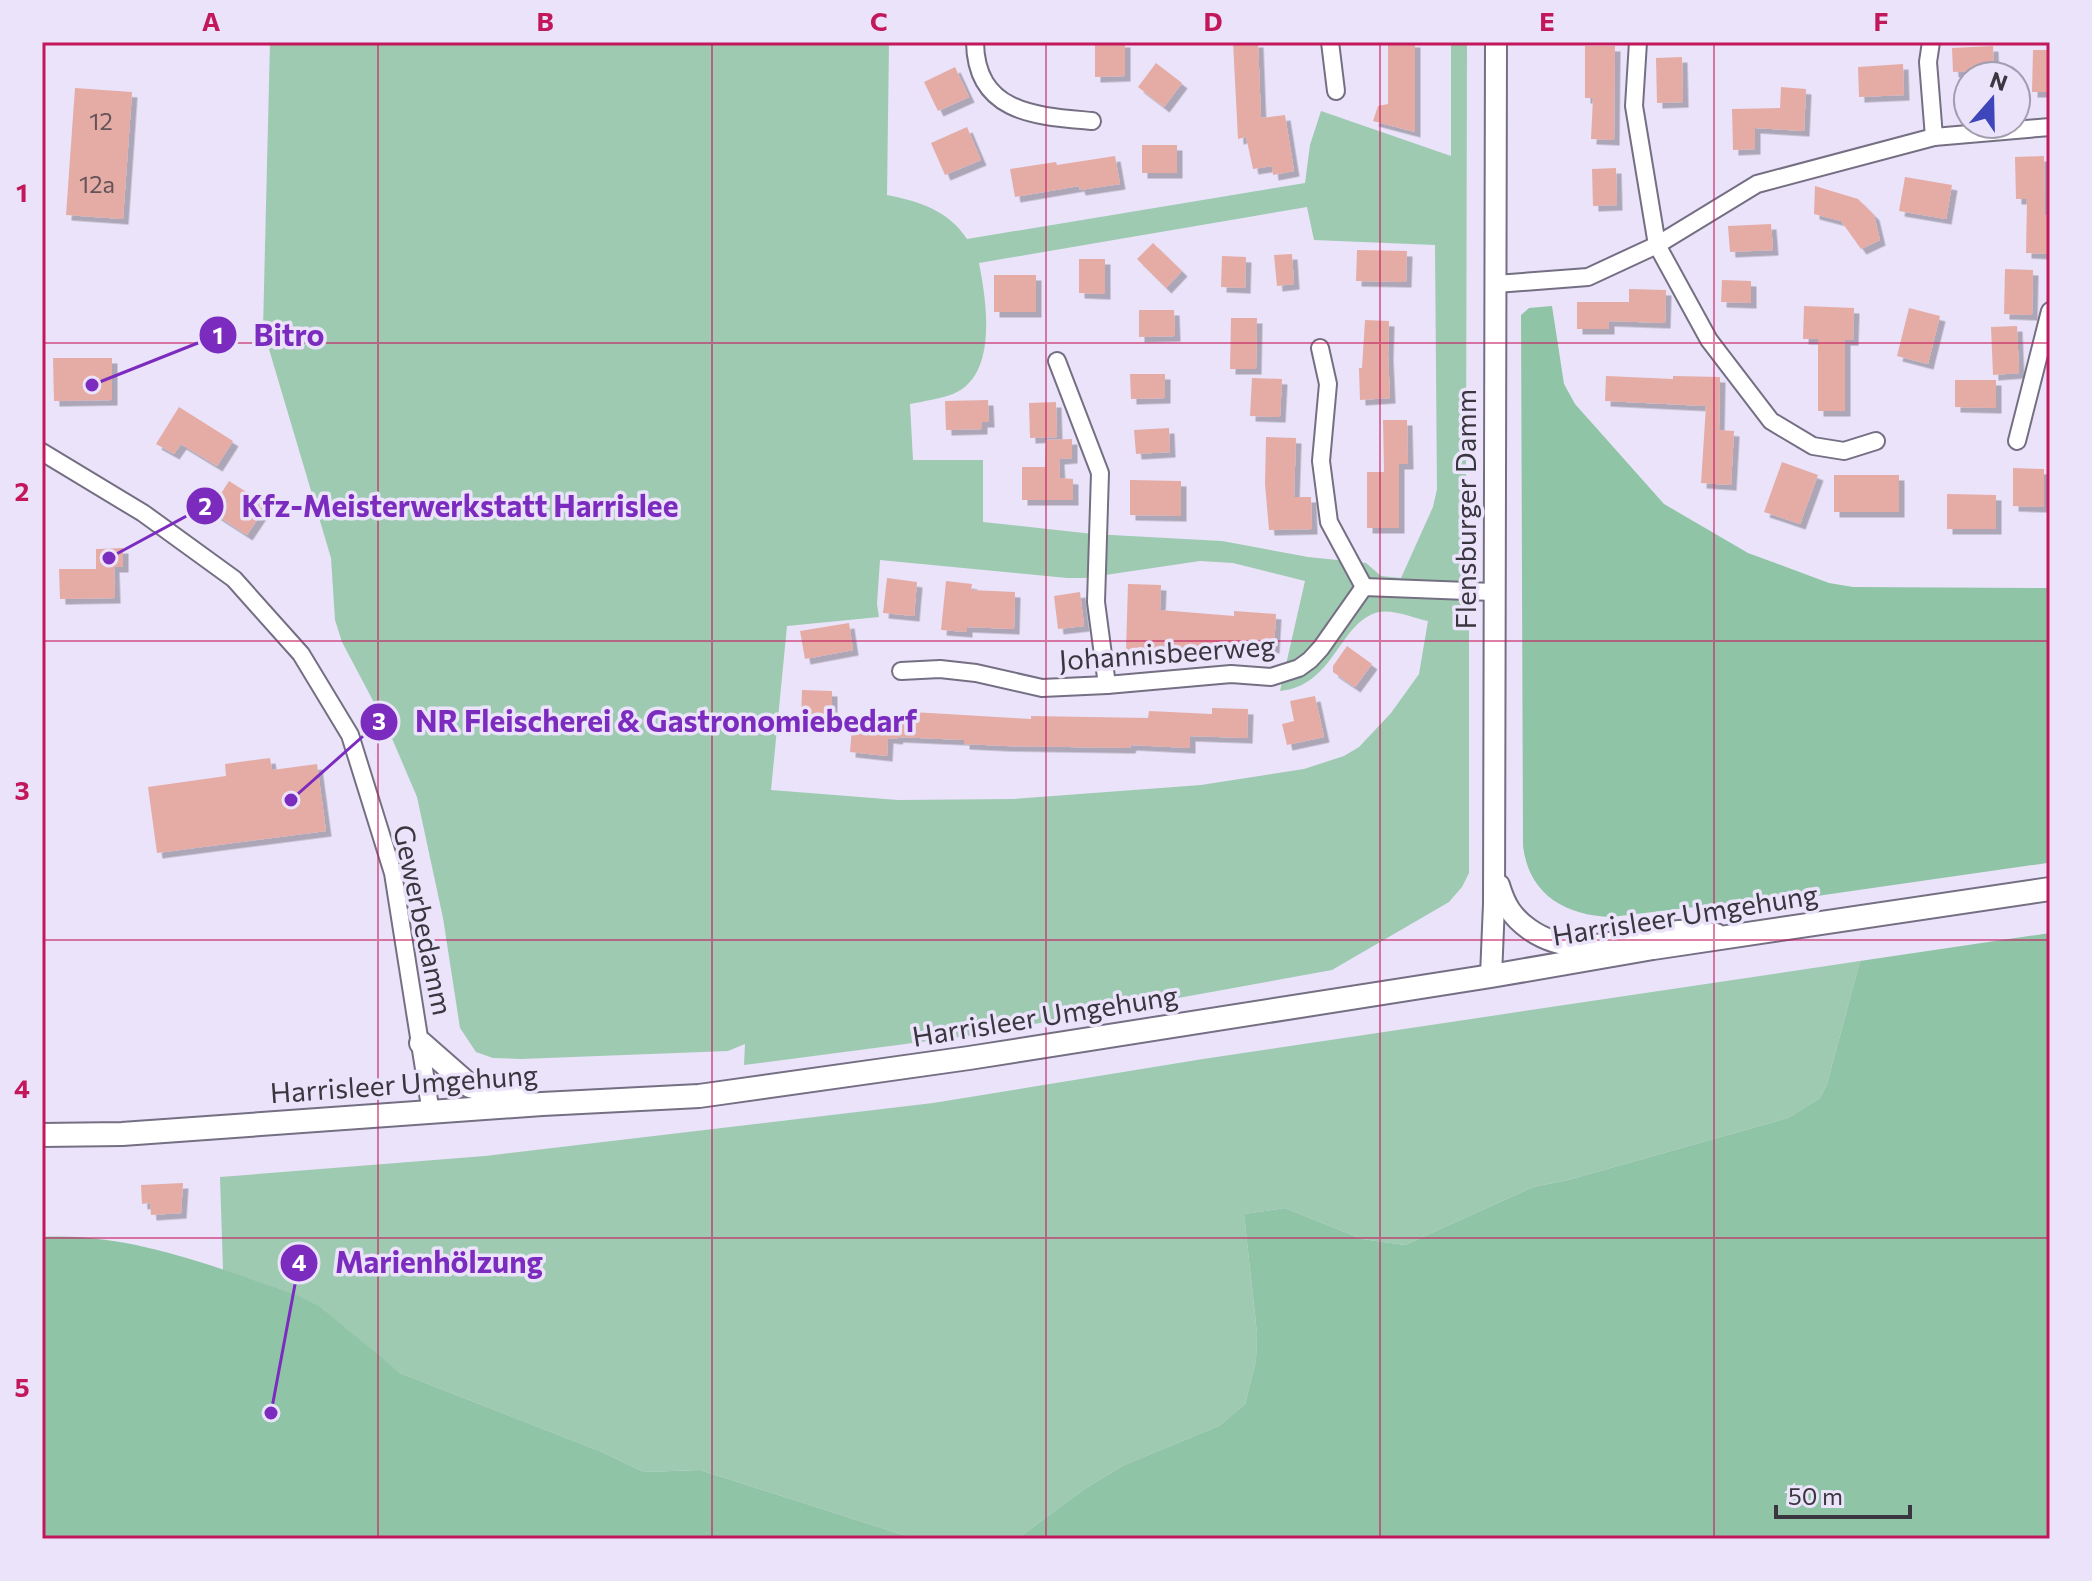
<svg xmlns="http://www.w3.org/2000/svg" width="2092" height="1581" viewBox="0 0 2092 1581" font-family="Commissioner,sans-serif">
  <style>
    .green { fill: #9ecab1; fill-rule: evenodd }
    .forest { fill: #90c4a7 }
    .building { fill: #e5aca6; filter: url(#shadow) }
    .lines { fill: none; stroke-linecap: round; stroke-linejoin: round }
    .minor-casing { stroke: #756f83; stroke-width: 20 }
    .tertiary-casing { stroke: #756f83; stroke-width: 24 }
    .secondary-casing { stroke: #756f83; stroke-width: 26 }
    .minor { stroke: #fff; stroke-width: 16 }
    .tertiary { stroke: #fff; stroke-width: 20 }
    .secondary { stroke: #fff; stroke-width: 22 }
    .grid { fill: none; stroke: #c2185b; stroke-width: 2; stroke-opacity: 0.55 }
    .labels { text-anchor: middle; stroke-width: 7; stroke-linejoin: round; paint-order: stroke }
    .number-label { font-size: 24px; fill: #645459 }
    .street-label { font-size: 28px; fill: #39363f; stroke: #eae3fa }
    .leader { fill: none; stroke: #7b2cbf; stroke-width: 3 }
    .callout-dot { fill: #7b2cbf; stroke: #eae3fa; stroke-width: 3 }
    .mark-label { font-size: 24px; text-anchor: middle; font-weight: bold; fill: #fff }
    .callout-label { font-size: 30px; text-anchor: middle; font-weight: bold; fill: #7b2cbf; stroke: #eae3fa; stroke-width: 7; stroke-linejoin: round; paint-order: stroke }
    .neatline { fill: none; stroke: #c2185b; stroke-width: 3 }
    .grid-label { font-size: 26px; text-anchor: middle; font-weight: bold; fill: #c2185b }
  </style>
  <defs>
    <filter id="shadow"><feDropShadow dx="5.5" dy="5.5" stdDeviation="0" flood-color="#0004"/></filter>
  </defs>
  <rect width="100%" height="100%" fill="#eae3fa"/>
  <g class="green">
    <path d="M270,42H889L887,195C919,201 949,211 967,239L1305,183L1310,145L1321,111L1451,156V42H1467L1466,482L1469,631V873L1462,887L1449,902L1332,970L974,1035L744,1065L745,1044L728,1051L521,1059L493,1058L476,1052L460,1028L443,918L417,797L388,729L342,642L335,620L331,558L263,329ZM1307,207L1314,240L1435,245L1437,489L1433,507L1401,578L1381,576L1366,563L1308,557L1222,541L1093,534L983,522V460H913L910,404C924,401 940,399 953,394C999,375 986,299 979,263ZM880,560L1067,578H1085L1200,561L1233,563L1305,581L1280,691C1335,686 1339,621 1379,612C1393,609 1414,618 1428,621L1419,674L1391,713L1359,747L1344,756L1304,769L1201,785L1014,799L898,800L771,790L787,626L879,617L877,604Z"/>
    <path d="M1860,961L1827,1084L1820,1098L1788,1118L1568,1180L1533,1187L1405,1245L1362,1239L1285,1208L1244,1214L1257,1333L1256,1360L1245,1404L1219,1426L1124,1465L1083,1490L1017,1539H916L700,1470L644,1472L602,1452L400,1373L295,1294L223,1270L220,1177L485,1156L933,1103L1203,1059Z"/>
  </g>
  <g class="forest">
    <path d="M1552,306L1564,384L1575,404L1664,504L1748,553L1829,583L1853,587L2046,588L2050,585V855L2047,863L1803,898L1754,900L1611,917C1564,915 1529,894 1523,846L1521,315L1529,308Z"/>
    <path d="M2050,933V1539H1017L1083,1490L1124,1465L1219,1426L1245,1404L1256,1360L1257,1333L1244,1214L1285,1208L1362,1239L1405,1245L1533,1187L1568,1180L1788,1118L1820,1098L1827,1084L1860,961Z"/>
    <path d="M42,1237C129,1232 214,1267 295,1294L320,1307L400,1373L602,1452L644,1472L700,1470L916,1539H42Z"/>
  </g>
  <g class="building">
    <path d="M1095,42H1125V76L1095,77Z"/>
    <path d="M1233,42H1258L1261,118L1285,115L1294,171L1273,175L1272,166L1253,169L1246,137L1238,139Z"/>
    <path d="M1388,42H1415V132L1373,121L1378,106L1388,104Z"/>
    <path d="M1585,46H1615L1614,140L1591,139L1593,98H1585Z"/>
    <path d="M1993,46L1994,70L1953,72L1952,48Z"/>
    <path d="M2033,50H2050V92H2032Z"/>
    <path d="M1682,57L1683,102L1657,103L1656,58Z"/>
    <path d="M1156,63L1182,83L1164,107L1138,87Z"/>
    <path d="M1903,64L1904,95L1859,97L1858,67Z"/>
    <path d="M955,67L969,97L938,111L924,82Z"/>
    <path d="M1781,87L1806,89L1804,131L1755,128V149L1733,150L1732,109L1780,108Z"/>
    <path d="M75,88L132,92L123,219L66,215Z"/>
    <path d="M967,127L981,160L945,175L931,143Z"/>
    <rect x="1142" y="145" width="35" height="28"/>
    <path d="M1115,156L1120,184L1080,190L1079,186L1015,197L1010,169L1056,162L1057,165Z"/>
    <path d="M2044,156L2045,215H2049L2048,254L2026,253L2027,199H2016L2015,157Z"/>
    <path d="M1616,168L1617,205L1593,206L1592,169Z"/>
    <path d="M1905,177L1952,185L1946,219L1899,211Z"/>
    <path d="M1815,186L1858,199L1874,215L1880,240L1861,249L1841,221L1814,214Z"/>
    <path d="M1771,224L1773,250L1730,252L1728,226Z"/>
    <path d="M1153,243L1182,271L1166,288L1137,259Z"/>
    <path d="M1357,250L1407,251L1406,282L1356,281Z"/>
    <path d="M1292,254L1294,284L1277,286L1274,255Z"/>
    <path d="M1222,256L1246,257L1245,288L1221,287Z"/>
    <path d="M1079,259H1105V294L1079,293Z"/>
    <path d="M2005,269L2033,270L2032,315L2004,314Z"/>
    <rect x="994" y="275" width="42" height="37"/>
    <path d="M1722,280L1751,281V303L1721,302Z"/>
    <path d="M1629,289L1666,290L1665,323L1609,321V329H1577V302H1629Z"/>
    <path d="M1804,306L1854,308L1853,340H1845V411H1818V339H1803Z"/>
    <path d="M1909,308L1940,316L1928,364L1897,356Z"/>
    <path d="M1139,310H1174L1175,336L1139,337Z"/>
    <path d="M1231,318H1257L1256,369H1230Z"/>
    <path d="M1365,320L1389,321L1388,354L1390,398L1360,400L1359,368H1362Z"/>
    <path d="M2017,326L2019,373L1993,375L1991,327Z"/>
    <path d="M53,358H112V400L54,401Z"/>
    <path d="M1130,374H1165V398L1131,399Z"/>
    <path d="M1606,376L1673,379V376L1720,377L1719,430L1734,431L1731,485L1701,483L1706,406L1605,401Z"/>
    <path d="M1252,378L1282,379L1280,417L1250,416Z"/>
    <path d="M1955,380H1996V408L1955,407Z"/>
    <path d="M988,400L989,422H982V429L946,430L945,401Z"/>
    <path d="M1056,402L1057,437L1030,438L1029,403Z"/>
    <path d="M179,407L233,441L217,466L181,444L174,454L156,444Z"/>
    <path d="M1383,420H1407L1408,464H1399V528H1367V472H1384Z"/>
    <path d="M1169,428L1170,452L1136,454L1134,430Z"/>
    <path d="M1266,437L1296,438L1294,497H1311L1312,529L1269,530L1265,484Z"/>
    <path d="M1072,439V458L1059,459L1060,478L1073,479V500H1022V467H1045L1046,440Z"/>
    <path d="M1782,462L1818,475L1800,524L1764,512Z"/>
    <path d="M2013,468L2044,469V507L2013,506Z"/>
    <rect x="1834" y="475" width="65" height="37"/>
    <path d="M1130,480L1181,481V516L1130,515Z"/>
    <path d="M229,481L267,505L247,535L210,511Z"/>
    <path d="M1947,494L1996,495V529H1947Z"/>
    <path d="M123,548V567H114L115,598L60,599L59,569H96V549Z"/>
    <path d="M887,578L917,582L914,616L883,613Z"/>
    <path d="M946,581L972,584L971,590L1015,592L1014,629L967,627V632L941,630Z"/>
    <path d="M1128,584L1161,585L1160,610L1234,616V611L1276,614L1274,648L1212,644V649L1159,645V651L1126,650Z"/>
    <path d="M1080,592L1084,626L1058,629L1054,596Z"/>
    <path d="M849,623L853,650L805,659L800,631Z"/>
    <path d="M1347,646L1372,664L1355,687L1333,672V666Z"/>
    <path d="M802,690L832,691V720L801,719Z"/>
    <path d="M1315,696L1324,737L1287,745L1282,724L1294,721L1290,701Z"/>
    <path d="M1212,708L1248,709L1247,738L1190,736V748L1131,745L1130,748L1006,746L964,744V740L898,737L897,739L888,738L887,756L850,752L852,727L884,730L885,716L912,718L913,712L1031,719V716L1148,718L1149,711L1212,714Z"/>
    <path d="M270,758L272,770L317,764L326,831L157,853L148,787L226,776L225,764Z"/>
    <path d="M183,1183L181,1213L151,1215L150,1203L142,1204L141,1185Z"/>
  </g>
  <g class="lines">
    <g class="minor-casing">
      <g id="minor">
        <path d="M975,42C976,114 1037,116 1092,121"/>
        <path d="M1330,42L1336,91"/>
        <path d="M1638,42L1634,106L1657,245L1709,340L1771,421L1813,446L1844,451L1876,441"/>
        <path d="M1931,42L1928,62L1934,137"/>
        <path d="M1496,284L1588,277L1657,245L1757,184L1934,137L2050,127"/>
        <path d="M1320,348L1328,384L1321,461L1329,522L1364,587"/>
        <path d="M1057,361L1100,473L1096,602L1107,685"/>
        <path d="M2017,441L2050,311"/>
        <path d="M42,452L143,513L234,579L301,654L350,735L393,873L431,1113"/>
        <path d="M901,671L940,669L976,673L1042,688L1107,685L1231,674L1271,677L1299,668L1310,660L1321,648L1364,587L1493,592"/>
      </g>
    </g>
    <g class="tertiary-casing">
      <g id="tertiary">
        <path d="M1499,885C1505,905 1512,917 1529,929C1577,963 1627,935 1679,931C1691,930 1704,933 1716,934"/>
        <path d="M1491,976L1494,904L1496,42"/>
      </g>
    </g>
    <g class="secondary-casing">
      <g id="secondary">
        <path d="M421,1043L470,1086L521,1099"/>
        <path d="M42,1135L122,1134L542,1104L699,1096L969,1058L1491,976L1653,948L2050,889"/>
      </g>
    </g>
    <use href="#minor" class="minor"/>
    <use href="#tertiary" class="tertiary"/>
    <use href="#secondary" class="secondary"/>
  </g>
  <path class="grid" d="M378,42V1539M712,42V1539M1046,42V1539M1380,42V1539M1714,42V1539M42,343H2050M42,641H2050M42,940H2050M42,1238H2050"/>
  <g class="labels">
    <g class="number-label">
      <text x="101" y="130">12</text>
      <text x="97" y="193">12a</text>
    </g>
    <g class="street-label">
      <text transform="translate(1466 509) rotate(-90)" y="10">Flensburger Damm</text>
      <text transform="translate(1167 653) rotate(-4)" y="10">Johannisbeerweg</text>
      <text transform="translate(1685 915) rotate(-9)" y="10">Harrisleer Umgehung</text>
      <text transform="translate(423 920) rotate(78)" y="10">Gewerbedamm</text>
      <text transform="translate(1045 1016) rotate(-9)" y="10">Harrisleer Umgehung</text>
      <text transform="translate(404 1084) rotate(-4)" y="10">Harrisleer Umgehung</text>
    </g>
  </g>
  <path class="leader" d="M92 385L218 335M109 558L205 506M291 800L379 722M271 1413L299 1263"/>
  <g class="callout-dot">
    <circle cx="92" cy="385" r="8"/>
    <circle cx="109" cy="558" r="8"/>
    <circle cx="291" cy="800" r="8"/>
    <circle cx="271" cy="1413" r="8"/>
    <circle cx="218" cy="335" r="20"/>
    <circle cx="205" cy="506" r="20"/>
    <circle cx="379" cy="722" r="20"/>
    <circle cx="299" cy="1263" r="20"/>
  </g>
  <g class="mark-label">
    <text x="218" y="344">1</text>
    <text x="205" y="515">2</text>
    <text x="379" y="730">3</text>
    <text x="299" y="1271">4</text>
  </g>
  <g class="callout-label">
    <text x="289" y="346">Bitro</text>
    <text x="460" y="517">Kfz-Meisterwerkstatt Harrislee</text>
    <text x="666" y="732">NR Fleischerei &amp; Gastronomiebedarf</text>
    <text x="439" y="1273">Marienhölzung</text>
  </g>
  <rect width="2092" height="1581" fill="none" stroke="#eae3fa" stroke-width="88"/>
  <g transform="translate(1992 100) rotate(20)"><circle r="38" fill="#eae3fa" stroke="#a39eaf" stroke-width="2"/>
  <path d="M0-6L14 30L0 20L-14 30Z" fill="#3f45ba"/>
  <text y="-12" font-size="22" font-weight="bold" text-anchor="middle" fill="#39363f">N</text>
  </g>
  <path d="M1776 1505v12h134v-12" fill="none" stroke="#39363f" stroke-width="4"/>
  <text x="1788" y="1505" font-size="24" fill="#39363f" stroke="#eae3fa" stroke-width="6" paint-order="stroke">50 m</text>
  <rect x="44" y="44" width="2004" height="1493" class="neatline"/>
  <g class="grid-label">
    <text x="211" y="31">A</text>
    <text x="545" y="31">B</text>
    <text x="879" y="31">C</text>
    <text x="1213" y="31">D</text>
    <text x="1547" y="31">E</text>
    <text x="1881" y="31">F</text>
    <text x="22" y="202">1</text>
    <text x="22" y="501">2</text>
    <text x="22" y="800">3</text>
    <text x="22" y="1098">4</text>
    <text x="22" y="1397">5</text>
  </g>
</svg>
